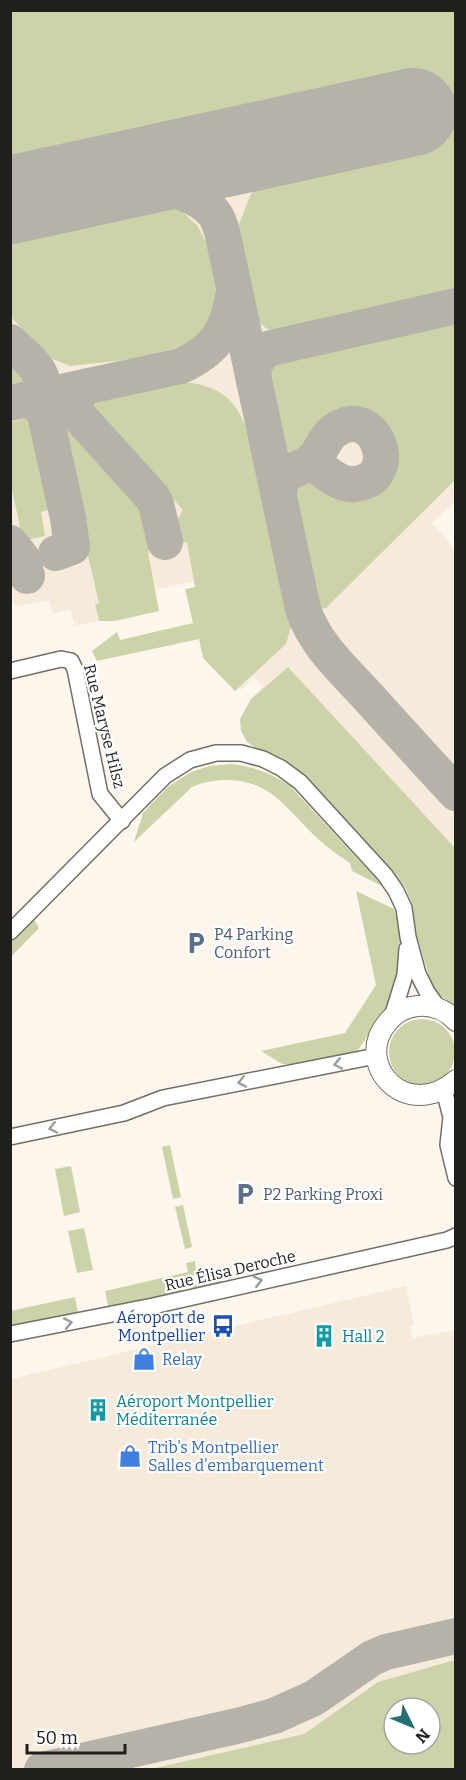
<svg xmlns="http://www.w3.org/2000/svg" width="466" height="1780" viewBox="0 0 466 1780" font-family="Bitter,serif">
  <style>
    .built { fill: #f6ebdb; fill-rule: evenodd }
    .green { fill: #cdd3a8; fill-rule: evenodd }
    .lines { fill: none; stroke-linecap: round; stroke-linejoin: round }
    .taxiway { stroke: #b6b2aa; stroke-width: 36 }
    .runway { stroke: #b6b2aa; stroke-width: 88 }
    .minor-casing { stroke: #736e66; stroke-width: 18 }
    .major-casing { stroke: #736e66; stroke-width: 22 }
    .minor { stroke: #fff; stroke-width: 15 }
    .major { stroke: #fff; stroke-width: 20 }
    .oneway { stroke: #9b9a99 }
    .labels { text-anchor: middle; stroke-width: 4.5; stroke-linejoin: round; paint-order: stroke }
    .street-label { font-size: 16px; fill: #211f1c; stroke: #fff }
    .service-label { font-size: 16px; fill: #4e5e75; stroke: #fff; text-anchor: start }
    .transit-label { font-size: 16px; fill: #164399; stroke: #fff; text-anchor: end }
    .culture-label { font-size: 16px; fill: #0d838f; stroke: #fff; text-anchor: start }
    .shop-label { font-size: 16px; fill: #366cbe; stroke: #fff; text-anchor: start }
  </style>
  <rect width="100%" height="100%" fill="#fdf6ed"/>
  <g class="built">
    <path d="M455,11L456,500L432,523L455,549V925L251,699L263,686L254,677L241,690L210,658L194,582L156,589L148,551L99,603L95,605L99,621L75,626L70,609L53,614L49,600L15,607L10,583V38Z"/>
    <path d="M406,1286L414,1325L410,1326L413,1338L455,1330V1769H11L10,1379ZM394,1708H430V1744H394Z"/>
  </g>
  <g class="green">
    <path d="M11,11H455V296L281,333C268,331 262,327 255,316L239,224L251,194L260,184L273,174L420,142L407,83L11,170Z"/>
    <path d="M159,199L180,210L197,225L209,248L217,294L212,320L193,341L185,346L133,359L70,366L48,357L11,317V231Z"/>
    <path d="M455,317V480L326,608L318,609L291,484L318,478C331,489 352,500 368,490C441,447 332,371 310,449L286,455L269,379L274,365L289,352Z"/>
    <path d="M11,365L21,376L25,383L11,386Z"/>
    <path d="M180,382C216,384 236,397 247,431L291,627L286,644L235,691L203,658L199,639L97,661L92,651L117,632L120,640L193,623L185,589L195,587L187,542L172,545L167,525L178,518L183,510L85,402Z"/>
    <path d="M33,416L55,508L41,512L45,536L23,541L11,485V422Z"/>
    <path d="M57,423L64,424L153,522L158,548L148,551L159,611L115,621H99L95,604L99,603Z"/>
    <path d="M288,667L455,848V1007L433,990L415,930L413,906L405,887L295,769L279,757L257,749L247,742L241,731L240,719L251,699Z"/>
    <path d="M232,764C255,767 271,773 290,786L384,887L352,871L350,863C338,855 328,848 317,838C287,810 270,778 223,780C212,781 203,782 192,787L134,842L143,813L169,786L191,772L209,766Z"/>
    <path d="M356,891L394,909L401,929L397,980L389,1004L358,1050L333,1059L305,1065L282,1064L261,1051L345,1033L376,985Z"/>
    <path d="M34,919L39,928L11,957V942Z"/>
    <circle cx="422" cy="1052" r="33"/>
    <path d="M170,1145L181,1197L173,1199L162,1147Z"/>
    <path d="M71,1166L80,1212L64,1216L55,1169Z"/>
    <path d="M183,1205L192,1247L185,1249L175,1207Z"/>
    <path d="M84,1228L93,1270L77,1273L68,1231Z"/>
    <path d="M195,1261L196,1272L176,1296L109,1311L105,1291L188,1272L186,1263Z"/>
    <path d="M202,1272L226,1284L189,1292Z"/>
    <path d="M75,1297L79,1318L11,1329L10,1311Z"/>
    <path d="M455,1660V1769H151L304,1734L378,1682ZM394,1708H430V1744H394Z"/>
  </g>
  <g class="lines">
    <g class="taxiway">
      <path d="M83,185C119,181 185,182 212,211C223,223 224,244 228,259L303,609C315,646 346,672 371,700C399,731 427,762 456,793"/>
      <path d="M10,342C23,355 49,372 41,392L33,398"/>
      <path d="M254,381C252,366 256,359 267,349L456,306"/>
      <path d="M88,386C76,393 72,403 78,415L152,497L156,504L165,542"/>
      <path d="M25,400L38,404L45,414L68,518L72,547L56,553"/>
      <path d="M10,403L181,366C218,349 228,329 234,291"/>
      <path d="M279,497C279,465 298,474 313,460C322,451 324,438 334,431C375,400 405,480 354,484C337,486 325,469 310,462"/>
      <path d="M10,543L22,558L27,576"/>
      <path d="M42,1770L241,1725L274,1716L314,1698L372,1658L386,1652L456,1636"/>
    </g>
    <path class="runway" d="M10,200L413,112"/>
    <g class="minor-casing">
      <g id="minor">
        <path d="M10,671L61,659L71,661L75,669L100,794L122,821"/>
        <path d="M10,932L165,776L190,760L216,753H241L263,759L281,768L300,782L385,875L396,891L404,908L408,937L418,974L427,992L439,1009"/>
        <path d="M392,1017L405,975L407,949"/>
        <path d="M444,1090L451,1117L448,1145L456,1178"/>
        <path d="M10,1137L124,1113L163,1098L376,1056"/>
        <path d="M10,1334L153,1306L447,1240L456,1236"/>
      </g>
    </g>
    <g class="major-casing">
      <path id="major" d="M456,1021C446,1010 433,1005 418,1006C405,1007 395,1013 387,1023C353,1064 406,1123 456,1080"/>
    </g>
    <use href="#minor" class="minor"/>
    <use href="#major" class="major"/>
  </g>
  <defs><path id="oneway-chevron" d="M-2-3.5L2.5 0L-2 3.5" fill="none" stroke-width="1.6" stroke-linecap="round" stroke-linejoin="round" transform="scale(1.5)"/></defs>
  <g class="oneway">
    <use href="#oneway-chevron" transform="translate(338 1064) rotate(168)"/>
    <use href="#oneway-chevron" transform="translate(242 1082) rotate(169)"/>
    <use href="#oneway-chevron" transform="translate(53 1128) rotate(168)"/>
    <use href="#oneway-chevron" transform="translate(258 1281) rotate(-13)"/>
    <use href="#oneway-chevron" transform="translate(68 1323) rotate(-11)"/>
  </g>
  <defs>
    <g id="parking-bare" transform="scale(1.8)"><path d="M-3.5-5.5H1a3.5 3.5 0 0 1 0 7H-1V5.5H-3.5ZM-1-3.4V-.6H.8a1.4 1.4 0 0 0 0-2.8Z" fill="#5c6f8a" stroke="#fff" stroke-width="2.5" paint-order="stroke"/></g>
    <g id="bus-bare" transform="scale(1.8)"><path d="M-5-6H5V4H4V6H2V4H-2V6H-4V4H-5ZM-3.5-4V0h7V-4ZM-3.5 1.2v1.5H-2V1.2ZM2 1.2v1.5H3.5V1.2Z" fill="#1a4fb4" stroke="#fff" stroke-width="2.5" paint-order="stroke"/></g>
    <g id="building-bare" transform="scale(1.8)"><path d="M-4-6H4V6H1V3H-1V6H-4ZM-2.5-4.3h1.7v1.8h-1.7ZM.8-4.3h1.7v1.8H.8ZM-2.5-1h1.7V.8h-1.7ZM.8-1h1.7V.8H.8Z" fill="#0f9aa8" stroke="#fff" stroke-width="2.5" paint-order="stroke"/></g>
    <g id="shop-bare" transform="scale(1.8)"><path d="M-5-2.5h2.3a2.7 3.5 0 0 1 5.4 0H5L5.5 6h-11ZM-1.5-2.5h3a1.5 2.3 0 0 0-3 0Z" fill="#3f7fe0" stroke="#fff" stroke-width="2.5" paint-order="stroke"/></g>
  </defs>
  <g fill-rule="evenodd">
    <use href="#parking-bare" x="196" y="943"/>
    <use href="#parking-bare" x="245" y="1194"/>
    <use href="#bus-bare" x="223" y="1326"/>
    <use href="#building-bare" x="324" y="1336"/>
    <use href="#shop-bare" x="144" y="1359"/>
    <use href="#building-bare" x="98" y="1410"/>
    <use href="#shop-bare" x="130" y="1456"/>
  </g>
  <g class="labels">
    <g class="street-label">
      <text transform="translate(105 726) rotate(76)" y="6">Rue Maryse Hilsz</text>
      <text transform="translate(230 1270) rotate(-13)" y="6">Rue Élisa Deroche</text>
    </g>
    <g class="service-label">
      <text x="214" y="940">P4 Parking<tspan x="214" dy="18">Confort</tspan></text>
      <text x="263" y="1200">P2 Parking Proxi</text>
    </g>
    <g class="transit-label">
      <text x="205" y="1323">Aéroport de<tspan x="205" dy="18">Montpellier</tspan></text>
    </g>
    <g class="culture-label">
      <text x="342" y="1342">Hall 2</text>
      <text x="116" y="1407">Aéroport Montpellier<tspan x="116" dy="18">Méditerranée</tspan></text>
    </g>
    <g class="shop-label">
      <text x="162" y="1365">Relay</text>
      <text x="148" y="1453">Trib's Montpellier<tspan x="148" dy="18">Salles d'embarquement</tspan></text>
    </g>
  </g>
  <rect width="466" height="1780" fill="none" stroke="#211f1c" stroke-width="24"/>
  <g transform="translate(412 1726) rotate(133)"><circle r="28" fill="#ffffff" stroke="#a6a5a4" stroke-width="1.5"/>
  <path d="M0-4.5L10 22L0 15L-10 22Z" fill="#257075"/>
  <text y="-9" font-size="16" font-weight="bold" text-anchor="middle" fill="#211f1c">N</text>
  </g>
  <path d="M27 1744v9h98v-9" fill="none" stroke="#211f1c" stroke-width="3"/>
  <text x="36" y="1744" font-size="18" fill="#211f1c" stroke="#ffffff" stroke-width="4.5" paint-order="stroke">50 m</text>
</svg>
